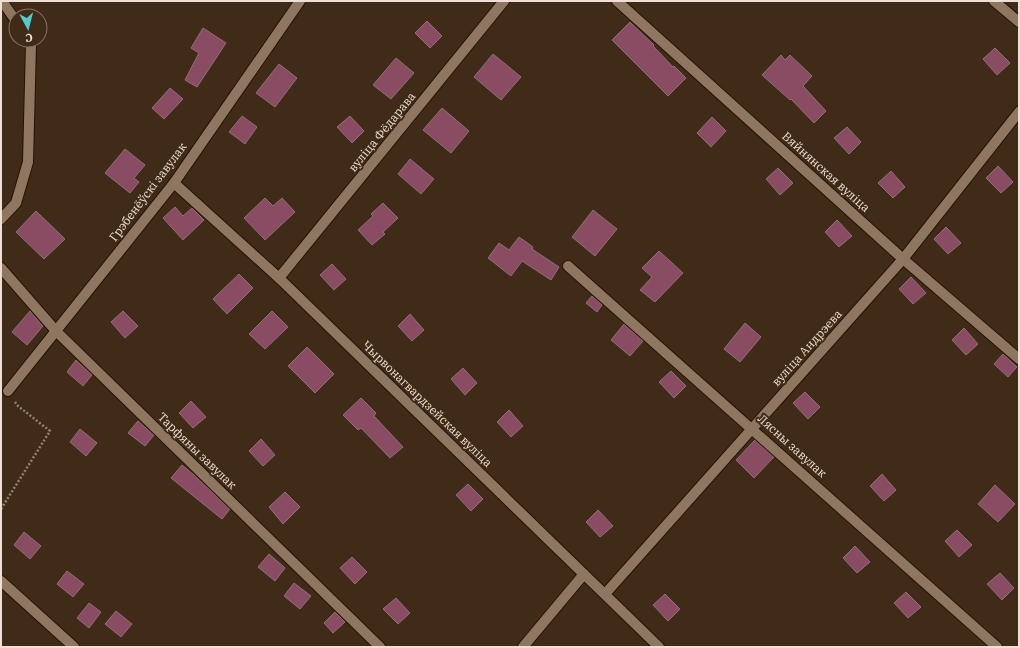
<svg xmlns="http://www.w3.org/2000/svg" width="1020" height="648" viewBox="0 0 1020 648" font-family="'IBM Plex Serif',serif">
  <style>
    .building { fill: #8a4c63; stroke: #8f6f79 }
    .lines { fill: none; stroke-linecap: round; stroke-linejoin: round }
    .minor-casing { stroke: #261302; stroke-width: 12 }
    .path { stroke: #938172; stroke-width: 2.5; stroke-dasharray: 2 2; stroke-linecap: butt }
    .minor { stroke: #8f7661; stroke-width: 10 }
    .labels { text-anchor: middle; stroke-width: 4; stroke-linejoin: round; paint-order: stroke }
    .street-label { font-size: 12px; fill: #eee0d5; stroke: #402b18 }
  </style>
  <rect width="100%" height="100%" fill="#402b18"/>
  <g class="building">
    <path d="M427,21L442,36L430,48L415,33Z"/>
    <path d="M630,22L654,45L653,46L673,67L674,66L686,78L668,96L612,40Z"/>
    <path d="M203,28L226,43L197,87L185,80L199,53L191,48Z"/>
    <path d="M995,48L1010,63L997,75L983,59Z"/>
    <path d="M493,54L521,77L501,100L474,77Z"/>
    <path d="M781,55L785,60L790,55L812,76L803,86L826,111L814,123L791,99L790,100L762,75Z"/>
    <path d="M396,58L414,73L391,99L373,85Z"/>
    <path d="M279,64L297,78L275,107L256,93Z"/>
    <path d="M170,88L183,99L164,119L152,108Z"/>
    <path d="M442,108L469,131L451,153L423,130Z"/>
    <path d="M242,116L257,127L245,144L229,132Z"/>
    <path d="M350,116L364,131L352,143L337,127Z"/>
    <path d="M712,117L726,131L711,147L697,133Z"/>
    <path d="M847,127L861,142L849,154L834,138Z"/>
    <path d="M125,149L145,165L134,178L139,182L130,193L105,173Z"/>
    <path d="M410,159L434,179L421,194L398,174Z"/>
    <path d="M998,166L1013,182L1001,193L986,178Z"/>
    <path d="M778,168L793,183L780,195L766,179Z"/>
    <path d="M891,171L905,187L893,198L878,183Z"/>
    <path d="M265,198L273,206L282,198L295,212L265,240L244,218Z"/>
    <path d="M383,203L398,218L383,232L385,234L372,245L358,230L373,216L371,214Z"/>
    <path d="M175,207L183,216L192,208L204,220L183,240L163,218Z"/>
    <path d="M593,210L617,229L595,256L572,237Z"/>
    <path d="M36,211L65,239L44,259L16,232Z"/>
    <path d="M837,220L852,236L839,247L825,232Z"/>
    <path d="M946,227L961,243L948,254L934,239Z"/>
    <path d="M519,237L533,247L532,249L559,267L551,280L522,261L511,276L488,258L499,243L509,250Z"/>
    <path d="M659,251L683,273L655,302L640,290L652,277L642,268Z"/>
    <path d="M332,264L346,279L334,290L320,275Z"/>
    <path d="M239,274L253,288L227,314L213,299Z"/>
    <path d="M911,277L926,293L913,304L899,289Z"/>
    <path d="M592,296L602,305L597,312L586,303Z"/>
    <path d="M30,311L43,326L27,345L12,332Z"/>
    <path d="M123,311L138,326L125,338L111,322Z"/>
    <path d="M272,311L288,327L265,349L249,334Z"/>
    <path d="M410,314L424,330L412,341L398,326Z"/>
    <path d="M745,323L761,337L740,362L724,349Z"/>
    <path d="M624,324L643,341L630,356L611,340Z"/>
    <path d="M964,328L978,344L966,355L952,340Z"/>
    <path d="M307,347L334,374L315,393L288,366Z"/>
    <path d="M1003,354L1017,367L1008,377L994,364Z"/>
    <path d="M76,360L92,375L83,386L67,372Z"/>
    <path d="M463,368L477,383L465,395L451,379Z"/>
    <path d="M671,371L686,386L674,398L659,382Z"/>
    <path d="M805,392L820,407L808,419L793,403Z"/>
    <path d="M361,398L376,413L374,416L403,447L390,458L361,428L358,430L343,415Z"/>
    <path d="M191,401L206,417L193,428L179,413Z"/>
    <path d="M509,410L523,426L511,437L497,422Z"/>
    <path d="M138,421L154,435L145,446L128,433Z"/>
    <path d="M80,429L97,443L86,456L70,442Z"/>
    <path d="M261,439L275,455L263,466L249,451Z"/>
    <path d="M755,440L774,457L754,478L736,460Z"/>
    <path d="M182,465L194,475L230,509L222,519L171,478Z"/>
    <path d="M882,474L896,490L884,501L870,486Z"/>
    <path d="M468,484L483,499L471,511L456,495Z"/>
    <path d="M995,485L1015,504L998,522L978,504Z"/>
    <path d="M285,492L300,507L283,524L269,507Z"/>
    <path d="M598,510L613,526L600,537L586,522Z"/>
    <path d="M957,530L972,545L959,557L945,541Z"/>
    <path d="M24,532L41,546L30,559L14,545Z"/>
    <path d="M855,546L870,562L857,573L843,558Z"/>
    <path d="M269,554L285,568L275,581L258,567Z"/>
    <path d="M352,557L367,572L355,584L340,568Z"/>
    <path d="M67,571L84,584L73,597L57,584Z"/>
    <path d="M1000,573L1014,588L1002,600L987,584Z"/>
    <path d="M294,583L311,596L300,609L284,596Z"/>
    <path d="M906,592L921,607L908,618L894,603Z"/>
    <path d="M665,594L680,609L668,621L653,605Z"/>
    <path d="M396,598L410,613L398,624L383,609Z"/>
    <path d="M89,603L101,612L89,628L77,618Z"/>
    <path d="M116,611L132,624L121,637L105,624Z"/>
    <path d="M335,612L345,622L333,633L324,623Z"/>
  </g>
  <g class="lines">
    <g class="minor-casing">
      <g id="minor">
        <path d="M2,1L16,21"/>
        <path d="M617,1L903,259L1019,359"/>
        <path d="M994,1L1019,22"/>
        <path d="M174,183L279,278L659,647"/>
        <path d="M1,219L16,203L28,162L31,44L28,40"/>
        <path d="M568,266L997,647"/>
        <path d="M1,268L56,331L380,647"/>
        <path d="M279,278L504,1"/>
        <path d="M8,391L174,183L300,1"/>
        <path d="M1,581L74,647"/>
        <path d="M605,594L903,259L1019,112"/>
        <path d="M523,647L584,574"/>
      </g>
    </g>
    <path class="path" d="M1,509L50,431L18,406L15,402"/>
    <use href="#minor" class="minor"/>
  </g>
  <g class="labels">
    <g class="street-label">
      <text transform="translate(382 132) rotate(-51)" y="4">вуліца Фёдарава</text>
      <text transform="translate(826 172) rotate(42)" y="4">Вяйнянская вуліца</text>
      <text transform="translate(148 192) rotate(-53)" y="4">Грэбенёўскі завулак</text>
      <text transform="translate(807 348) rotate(-48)" y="4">вуліца Андрэева</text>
      <text transform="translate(427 404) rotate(44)" y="4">Чырвонагвардзейская вуліца</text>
      <text transform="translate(792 446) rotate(42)" y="4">Лясны завулак</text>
      <text transform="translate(197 451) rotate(44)" y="4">Тарфяны завулак</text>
    </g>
  </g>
  <rect width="1020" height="648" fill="none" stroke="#eee0d5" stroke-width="4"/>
  <g transform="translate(28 28) rotate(173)"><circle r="19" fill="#402b18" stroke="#867364"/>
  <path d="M0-3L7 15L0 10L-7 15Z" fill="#52cdcd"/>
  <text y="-6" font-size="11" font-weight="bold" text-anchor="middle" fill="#eee0d5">С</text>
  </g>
</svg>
